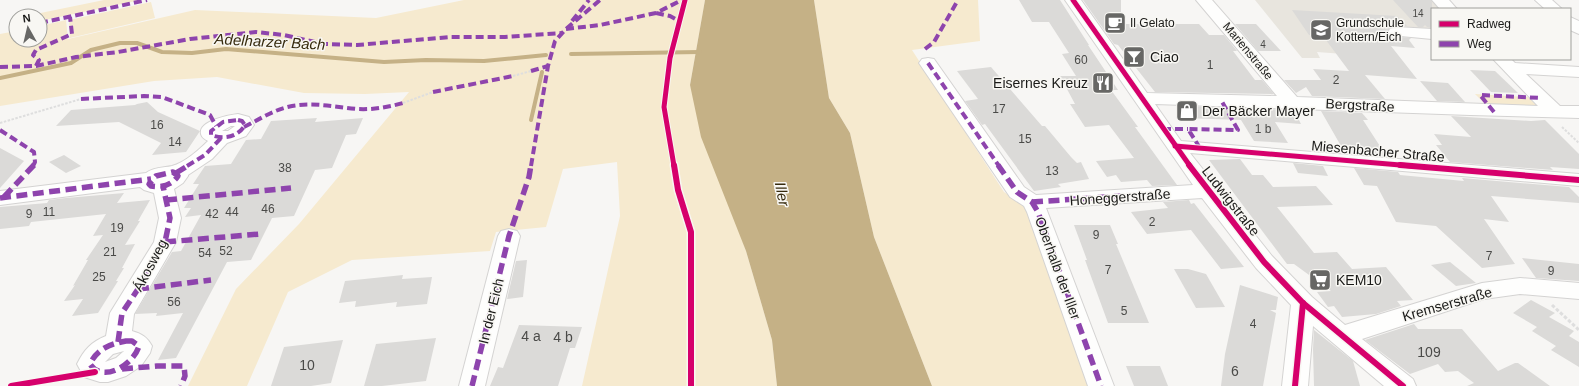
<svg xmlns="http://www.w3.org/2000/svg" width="1579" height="386" viewBox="0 0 1579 386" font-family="Arial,sans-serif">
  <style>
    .built { fill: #e8e5de }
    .green { fill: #f6eacf }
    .water { fill: #c5b186 }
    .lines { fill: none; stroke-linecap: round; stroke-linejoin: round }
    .stream { stroke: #c5b186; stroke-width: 4 }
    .building { fill: #dbdad8 }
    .minor-casing { stroke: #d4d3d2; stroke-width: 2 }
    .path-far1 { stroke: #dedede; stroke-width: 2; stroke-dasharray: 2.5 1.5; stroke-linecap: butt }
    .path { stroke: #dedede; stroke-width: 3; stroke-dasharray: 3.5 2; stroke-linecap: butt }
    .minor { fill: #fefefd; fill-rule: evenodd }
    .quiet-far1 { stroke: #8e44ad; stroke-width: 4; stroke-dasharray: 8 4; stroke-linecap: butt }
    .quiet { stroke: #8e44ad; stroke-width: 5.5; stroke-dasharray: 11 5.5; stroke-linecap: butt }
    .cycleway-far1-casing { stroke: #f8f7f3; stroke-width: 7 }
    .cycleway-casing { stroke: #f8f7f3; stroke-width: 9 }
    .cycleway-far1 { stroke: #d6006c; stroke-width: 5 }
    .cycleway { stroke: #d6006c; stroke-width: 6 }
    .labels { text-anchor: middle; stroke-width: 3; stroke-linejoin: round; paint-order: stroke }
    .far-number-label { font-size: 10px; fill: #4a4a48 }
    .far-poi-label { font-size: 12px; fill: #1a1a18; stroke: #f8f7f3; text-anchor: start }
    .far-street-label { font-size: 12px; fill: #1a1a18; stroke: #f8f7f3 }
    .number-label { font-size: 12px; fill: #4a4a48 }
    .poi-label { font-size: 14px; fill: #1a1a18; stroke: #f8f7f3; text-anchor: start }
    .street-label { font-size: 14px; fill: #1a1a18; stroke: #f8f7f3 }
    .near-number-label { font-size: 14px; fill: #4a4a48 }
    .water-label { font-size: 15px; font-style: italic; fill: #362a0d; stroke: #f8f7f3 }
  </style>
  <rect width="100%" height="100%" fill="#f7f6f4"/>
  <path class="built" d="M1255,0H1434L1444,9H1432V31L1362,28L1398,58L1317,52L1320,58H1302Z"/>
  <g class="green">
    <path d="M104,0H141L40,21V16H26Z"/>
    <path d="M464,0H705L690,85L746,251L772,340L777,386H582L620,216L617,162L563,169L546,227L496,232L490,251L352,260L288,292L247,386H188L236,289L299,224L409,92L365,94L304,93L217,77L154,81L0,106V34L16,31V40H40V26L66,20L68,39L195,10L376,18Z"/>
    <path d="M814,0H978L980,41L912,50L1004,192L1033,211L1092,386H932L874,237L850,133L829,98Z"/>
    <path d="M151,2L155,18L70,38L69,20Z"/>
    <path d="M1475,94L1528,97L1537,106L1488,107Z"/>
  </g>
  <path class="water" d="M705,0H814L829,98L850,133L874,237L932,386H777L772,340L746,251L701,137L690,85Z"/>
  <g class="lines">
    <g class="stream">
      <path d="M571,54L700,52"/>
      <path d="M0,78L71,63L91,50L120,43H137L162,52L192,53L226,49L384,62L426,60L484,61L546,55"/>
      <path d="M531,120L542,72"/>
    </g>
  </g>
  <g class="building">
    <path d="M1019,0H1060L1089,45H1088L1118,90H1111L1138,127H1135L1177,185L1152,186L1147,180L1121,182L1116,175L1107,177L1096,161L1134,158L1109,125L1085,127L1070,104H1075L1060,76H1076L1062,54L1069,53L1049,22H1032Z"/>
    <path d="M1083,0H1121V24H1199L1209,35H1224L1237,51H1233L1255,80H1262L1274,94L1155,92L1118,45L1114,44Z"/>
    <path d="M1393,0H1431L1432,2V28L1427,27L1425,25L1423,27H1418Z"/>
    <path d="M1292,10L1397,16L1407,26H1396L1390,28L1387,33L1390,36L1411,38L1409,40L1415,48L1391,46L1417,79L1365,75L1385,99L1312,96L1306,87L1296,93L1284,80H1321L1313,69L1349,71L1323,36L1309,35Z"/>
    <path d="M1235,24H1256L1281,51H1258Z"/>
    <path d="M991,67L1042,126H1045L1071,157L1077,163L1081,162L1089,179L1058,184L1061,187L1034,191L985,124L982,125L965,101L978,99L957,71Z"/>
    <path d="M1470,70L1495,71L1518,93L1491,92Z"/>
    <path d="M1420,81L1448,83L1465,102L1437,101Z"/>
    <path d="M147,102L158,112L200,131L186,152L152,155L161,143L119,122L56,126L71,110L135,105L137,104Z"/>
    <path d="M1179,106L1294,110L1301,124L1275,122L1288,143L1254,141L1241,120L1184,118Z"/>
    <path d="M1321,111L1362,113L1368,120H1363L1387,157L1345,153Z"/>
    <path d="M1451,116L1531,121L1545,120L1579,154V169L1550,167L1553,170L1450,162L1436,145H1442L1434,134L1471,137Z"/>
    <path d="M317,118L315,122L363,118L356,134L346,135L332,168L315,170L294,216L272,218L251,260L227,262L176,358L158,360L183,313L156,316L157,313L135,314L172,252L181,251L201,215L185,217L191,208H184L199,184H193L205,166L231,164L246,140L261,139L271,121Z"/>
    <path d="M0,148L24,161L0,188Z"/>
    <path d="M64,155L81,166L66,173L49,162Z"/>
    <path d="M1240,159L1252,175H1263L1273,187L1316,186L1333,205L1277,207L1314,253L1337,252L1352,269L1386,267L1413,300L1397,301L1401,306L1376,314L1342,317L1334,306L1328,307L1317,292L1331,291L1294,264H1287L1209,160Z"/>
    <path d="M1293,163L1323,166L1328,176L1298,173Z"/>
    <path d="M1354,168L1398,172L1400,175L1464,181L1462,178L1569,187L1579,197V203L1491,196L1509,222L1484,219L1515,264L1482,268L1436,226L1396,222L1377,186L1364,185Z"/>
    <path d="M124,193L117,203L150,200L138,221H140L125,245L135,244L122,268H124L116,281H118L98,313L72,316L83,299L64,301L75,285L73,286L88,260H86L103,235L93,236L106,214L31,222L29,226L0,229V207L47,203L49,200L66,198Z"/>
    <path d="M1189,200L1191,204L1194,203L1244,267L1221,269L1191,230L1147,234L1131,212L1168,208L1163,202Z"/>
    <path d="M1074,225H1110L1118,244H1116L1149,323H1108L1085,260H1087Z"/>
    <path d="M1522,258L1579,264V281L1536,278Z"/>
    <path d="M527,260L523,297L507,299L516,261Z"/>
    <path d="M1450,262L1476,283L1456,286L1431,265Z"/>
    <path d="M1174,269H1188L1206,274L1225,307L1196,308Z"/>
    <path d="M403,275L402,279L432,277L427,304L396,307L397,302L355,307L356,301L339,303L345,281Z"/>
    <path d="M1240,285L1278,297L1276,310H1270L1276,313L1263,386H1221L1225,354Z"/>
    <path d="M1531,300L1555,313L1549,317L1574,331L1569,336L1579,342V367L1551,350L1556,346L1532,331L1537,327L1513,313Z"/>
    <path d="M1414,324L1418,329H1462L1498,371L1515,363H1518L1550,386H1467L1474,383L1458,371L1445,372L1438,364L1410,374L1365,340Z"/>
    <path d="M519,325L582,327L575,348H570L558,386H490L498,367L503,368Z"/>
    <path d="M1314,330L1353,361L1360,386H1314L1313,349Z"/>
    <path d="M436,338L426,381L382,386H364L376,344Z"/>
    <path d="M343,340L331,383L311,386H271L284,347Z"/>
    <path d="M1126,366H1160L1168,386H1134Z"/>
  </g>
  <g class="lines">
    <g class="minor-casing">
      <g id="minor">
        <path d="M1065,0H1081L1147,93L1277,96L1196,0H1212L1297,97L1538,106L1493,59H1511L1515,63L1579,67V77L1526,74L1560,106H1579V118L1470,115L1155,104L1181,141L1579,174V186L1190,153L1272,256L1312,297L1345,325L1482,283L1520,278L1579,283V299L1520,294L1484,299L1362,339L1413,379L1416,386H1384L1313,326L1308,386H1282L1291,305L1256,268L1202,198L1046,208L1114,386H1088L1027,212L1024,206L1010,197L919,63L922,59L928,58L934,59L1024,187L1036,195L1193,185Z"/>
        <path d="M1432,0H1449L1457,9H1440Z"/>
        <path d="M1535,0H1552L1562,9H1545Z"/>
        <path d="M1570,17L1579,21V34L1570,30Z"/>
        <path d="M1396,27L1432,29V39L1390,35L1388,32L1390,29Z"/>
        <path d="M238,114L249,117L254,125L246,136L227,143L212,159L188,175V176L183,183L174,189L181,218L176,242L134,314L132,331C142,334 147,337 152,346L150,353L141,366L126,376L108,382H100L84,377L77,364C84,350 91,342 106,336L110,313L154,242L159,218L154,193L144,190L140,187L0,205V191L146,173C154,167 163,168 172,166C184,163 200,149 208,141C205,139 202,138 201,134C198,121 229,115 238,114ZM231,126H235L228,131H222ZM124,351L116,358L105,362L113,354Z"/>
        <path d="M509,229L517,231L520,236L485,386H459L498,236L501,231Z"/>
      </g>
    </g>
    <g class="path-far1">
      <path d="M513,76L531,71"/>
      <path d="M403,103L433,92"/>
      <path d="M0,123L81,99"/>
      <path d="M1562,127L1579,143"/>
    </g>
    <path class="path" d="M1552,305L1579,330"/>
    <use href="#minor" class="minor"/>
    <g class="quiet-far1">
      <path d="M656,13L670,16L679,21"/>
      <path d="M572,21L589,0"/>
      <path d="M40,23L147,0"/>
      <path d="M566,29L600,25L656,13L682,0"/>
      <path d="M925,49L934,42L958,0"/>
      <path d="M928,63L999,166"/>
      <path d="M36,66L39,60L33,55L36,50L72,34L70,17"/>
      <path d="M0,67L36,66L76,57L118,52L190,39L256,32L284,35L324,44L357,45L450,37H505L562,33"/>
      <path d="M531,71L548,66"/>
      <path d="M433,92L513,76"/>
      <path d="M81,99L144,96L162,97L210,115L216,126"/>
      <path d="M1494,112L1480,95L1541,98"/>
      <path d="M238,120L242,121L245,125C238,137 224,140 211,135V131L223,122Z"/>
      <path d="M244,127C260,119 275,109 292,106C314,102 335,107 357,109C373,110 388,107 403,103"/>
      <path d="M1163,129H1188"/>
      <path d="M0,130L34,152L35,162L33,166"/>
      <path d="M1200,148L1188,129L1238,130L1221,100"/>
      <path d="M187,166L205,155L222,137"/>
      <path d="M531,166L548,66L555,41L566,29L600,0"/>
    </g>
    <g class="quiet">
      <path d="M998,165L1017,192L1032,202L1038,212L1101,386"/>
      <path d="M173,172L178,176C172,185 162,188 151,186L149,184L156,176Z"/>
      <path d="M176,173L189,165"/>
      <path d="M4,197L34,165"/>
      <path d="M0,198L151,179"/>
      <path d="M166,200L291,188"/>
      <path d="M1032,202L1121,196"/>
      <path d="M165,242L260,234"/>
      <path d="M138,289L211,280"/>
      <path d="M126,341H132L139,346C134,364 103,384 90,364C97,349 110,344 126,341Z"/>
      <path d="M118,342L122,313L138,289L165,242L170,218L163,186"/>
      <path d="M122,369L157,366H184L185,376L181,386"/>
      <path d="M472,386L509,236L529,177L531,165"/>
    </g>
    <g class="cycleway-far1-casing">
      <g id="cycleway-far1">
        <path d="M1073,0L1190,166"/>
        <path d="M1175,146L1412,166"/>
        <path d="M674,166L664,107L670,58L685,0"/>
      </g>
    </g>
    <g class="cycleway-casing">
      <g id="cycleway">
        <path d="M674,165L678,190L691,232V386"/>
        <path d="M1189,165L1264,262L1303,303L1403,386"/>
        <path d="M1400,165L1579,180"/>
        <path d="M11,386L95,372"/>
        <path d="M1295,386L1303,303"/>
      </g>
    </g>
    <use href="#cycleway-far1" class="cycleway-far1"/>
    <use href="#cycleway" class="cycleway"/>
  </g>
  <defs>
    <g id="cafe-square" transform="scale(1.15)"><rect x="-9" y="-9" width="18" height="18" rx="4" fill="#676765" stroke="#f8f7f3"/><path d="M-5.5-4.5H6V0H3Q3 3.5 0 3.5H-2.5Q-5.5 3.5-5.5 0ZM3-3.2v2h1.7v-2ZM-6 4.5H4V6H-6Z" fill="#fff"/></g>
    <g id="school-square" transform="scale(1.15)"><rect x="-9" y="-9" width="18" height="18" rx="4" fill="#676765" stroke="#f8f7f3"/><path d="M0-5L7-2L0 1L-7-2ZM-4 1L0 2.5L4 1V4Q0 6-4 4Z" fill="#fff"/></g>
    <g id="bar-square" transform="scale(1.15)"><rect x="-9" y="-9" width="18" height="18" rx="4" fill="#676765" stroke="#f8f7f3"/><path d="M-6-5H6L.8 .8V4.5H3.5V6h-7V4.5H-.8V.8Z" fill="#fff"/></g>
    <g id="restaurant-square" transform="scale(1.15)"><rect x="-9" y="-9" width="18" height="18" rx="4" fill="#676765" stroke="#f8f7f3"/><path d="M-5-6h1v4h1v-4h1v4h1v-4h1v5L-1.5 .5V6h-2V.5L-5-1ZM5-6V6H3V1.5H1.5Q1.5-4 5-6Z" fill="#fff"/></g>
    <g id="shop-square" transform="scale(1.15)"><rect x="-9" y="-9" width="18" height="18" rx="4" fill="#676765" stroke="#f8f7f3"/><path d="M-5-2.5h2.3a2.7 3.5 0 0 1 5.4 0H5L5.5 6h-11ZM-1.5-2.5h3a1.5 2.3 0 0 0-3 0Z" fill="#fff"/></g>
    <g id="supermarket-square" transform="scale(1.15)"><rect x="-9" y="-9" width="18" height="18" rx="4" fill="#676765" stroke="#f8f7f3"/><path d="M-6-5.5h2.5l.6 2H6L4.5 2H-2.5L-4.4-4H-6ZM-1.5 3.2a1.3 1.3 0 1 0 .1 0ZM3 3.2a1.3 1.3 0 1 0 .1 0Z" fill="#fff"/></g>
  </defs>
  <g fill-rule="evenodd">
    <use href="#cafe-square" x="1115" y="23"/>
    <use href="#school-square" x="1321" y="30"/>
    <use href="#bar-square" x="1134" y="57"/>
    <use href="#restaurant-square" x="1103" y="83"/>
    <use href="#shop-square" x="1187" y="111"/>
    <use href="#supermarket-square" x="1320" y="280"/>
  </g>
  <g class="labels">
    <g class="far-number-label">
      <text x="1418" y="17">14</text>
      <text x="1263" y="48">4</text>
    </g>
    <g class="far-poi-label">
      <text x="1130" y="27">Il Gelato</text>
      <text x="1336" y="27">Grundschule<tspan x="1336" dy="14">Kottern/Eich</tspan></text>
    </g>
    <g class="far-street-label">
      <text transform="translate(1248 51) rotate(50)" y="4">Marienstraße</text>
    </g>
    <g class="number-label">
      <text x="1081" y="64">60</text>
      <text x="1210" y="69">1</text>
      <text x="1336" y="84">2</text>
      <text x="999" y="113">17</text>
      <text x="157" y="129">16</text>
      <text x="1263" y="133">1 b</text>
      <text x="1025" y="143">15</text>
      <text x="175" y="146">14</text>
      <text x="285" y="172">38</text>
      <text x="1052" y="175">13</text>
      <text x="268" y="213">46</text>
      <text x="49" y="216">11</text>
      <text x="232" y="216">44</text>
      <text x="29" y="218">9</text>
      <text x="212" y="218">42</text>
      <text x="1152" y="226">2</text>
      <text x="117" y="232">19</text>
      <text x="1096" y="239">9</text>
      <text x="226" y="255">52</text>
      <text x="110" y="256">21</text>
      <text x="205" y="257">54</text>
      <text x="1489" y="260">7</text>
      <text x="1108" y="274">7</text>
      <text x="1551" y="275">9</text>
      <text x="99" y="281">25</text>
      <text x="174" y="306">56</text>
      <text x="1124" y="315">5</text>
      <text x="1253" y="328">4</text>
    </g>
    <g class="poi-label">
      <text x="1150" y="62">Ciao</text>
      <text x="1088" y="88" text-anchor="end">Eisernes Kreuz</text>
      <text x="1202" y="116">Der Bäcker Mayer</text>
      <text x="1336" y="285">KEM10</text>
    </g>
    <g class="street-label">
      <text transform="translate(1360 105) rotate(3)" y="5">Bergstraße</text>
      <text transform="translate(1378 151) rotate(5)" y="5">Miesenbacher Straße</text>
      <text transform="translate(1120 197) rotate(-4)" y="5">Honeggerstraße</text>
      <text transform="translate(1231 201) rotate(52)" y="5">Ludwigstraße</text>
      <text transform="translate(150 265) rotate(-62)" y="5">Ákosweg</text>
      <text transform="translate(1058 268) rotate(70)" y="5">Oberhalb der Iller</text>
      <text transform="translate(1447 304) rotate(-16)" y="5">Kremserstraße</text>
      <text transform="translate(491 311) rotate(-76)" y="5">In der Eich</text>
    </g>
    <g class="near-number-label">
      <text x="531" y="341">4 a</text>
      <text x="563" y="342">4 b</text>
      <text x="1429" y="357">109</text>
      <text x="307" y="370">10</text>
      <text x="1235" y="376">6</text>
    </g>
    <g class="water-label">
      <text transform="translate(270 42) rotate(3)" y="5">Adelharzer Bach</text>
      <text transform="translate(782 194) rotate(79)" y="5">Iller</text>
    </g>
  </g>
  <rect x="1431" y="8" width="140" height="52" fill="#f8f7f3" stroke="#9f9f9b"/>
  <rect x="1439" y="21" width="20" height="6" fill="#d6006c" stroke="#9f9f9b"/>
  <text x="1467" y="28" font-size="12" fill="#1a1a18">Radweg</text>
  <rect x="1439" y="41" width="20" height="6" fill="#8e44ad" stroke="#9f9f9b"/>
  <text x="1467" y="48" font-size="12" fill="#1a1a18">Weg</text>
  <g transform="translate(28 28) rotate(352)"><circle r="19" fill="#f8f7f3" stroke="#9f9f9b"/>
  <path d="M0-3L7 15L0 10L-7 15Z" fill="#676765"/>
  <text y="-6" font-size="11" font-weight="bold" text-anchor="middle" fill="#1a1a18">N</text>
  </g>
</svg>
